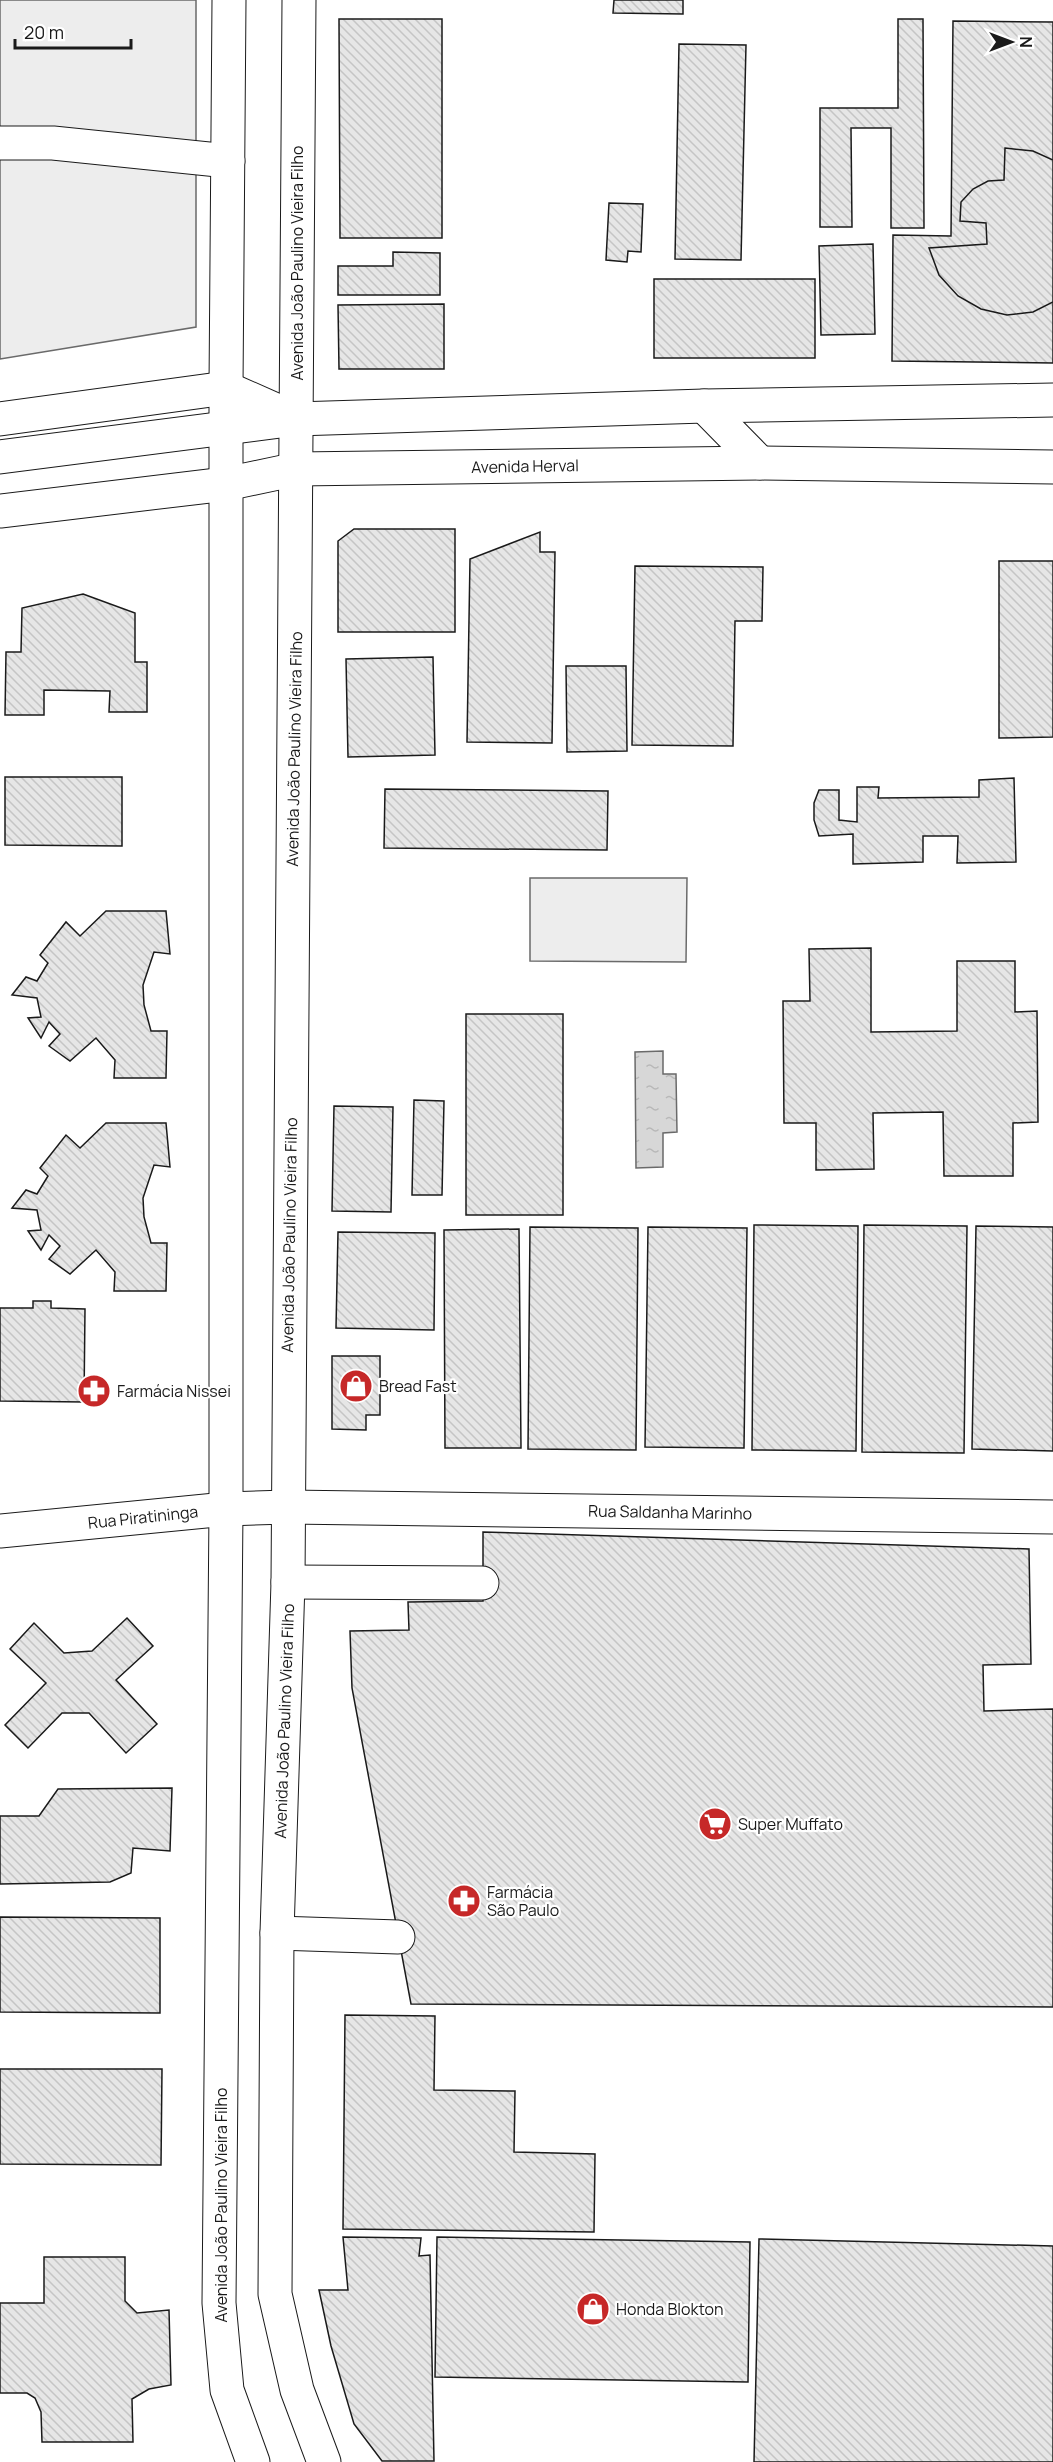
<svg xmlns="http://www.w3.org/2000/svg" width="1053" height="2462" viewBox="0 0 1053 2462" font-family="Manrope,sans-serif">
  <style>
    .built { fill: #ededed; stroke: #6a6a6a; stroke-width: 1.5 }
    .water { fill: url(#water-ripples); stroke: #6a6a6a; stroke-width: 1.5 }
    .building { fill: url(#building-back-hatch); stroke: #1a1a1a; stroke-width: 1.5 }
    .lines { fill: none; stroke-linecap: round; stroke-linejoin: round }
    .minor-casing { stroke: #1a1a1a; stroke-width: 35 }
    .major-casing { stroke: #1a1a1a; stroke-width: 35 }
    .minor { stroke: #fff; stroke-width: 33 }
    .major { stroke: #fff; stroke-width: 33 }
    .labels { text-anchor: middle; stroke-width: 4.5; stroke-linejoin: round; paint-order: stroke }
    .street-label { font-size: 16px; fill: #1a1a1a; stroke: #fff }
    .poi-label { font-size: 16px; fill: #1a1a1a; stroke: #fff; text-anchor: start }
  </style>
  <defs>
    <pattern id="water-ripples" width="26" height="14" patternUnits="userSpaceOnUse" patternTransform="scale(1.5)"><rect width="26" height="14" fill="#d7d7d7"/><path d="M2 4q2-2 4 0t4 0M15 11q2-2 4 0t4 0" fill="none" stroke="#b8b8b8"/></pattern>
    <pattern id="building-back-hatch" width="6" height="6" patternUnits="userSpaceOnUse" patternTransform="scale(1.5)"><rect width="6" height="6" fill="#e6e6e6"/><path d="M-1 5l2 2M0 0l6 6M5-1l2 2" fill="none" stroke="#c5c5c5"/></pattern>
  </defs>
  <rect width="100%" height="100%" fill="#fff"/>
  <g class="built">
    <path d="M0,0H196V327L0,359Z"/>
    <path d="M530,878H687L686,962L530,961Z"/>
  </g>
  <path class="water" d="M663,1051V1074H676L677,1132L663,1133V1167L636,1168L635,1052Z"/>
  <g class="building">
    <path d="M614,0H683V14L613,13Z"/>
    <path d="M339,19H442V238H340Z"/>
    <path d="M898,19H923L924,228H891V128H851L852,227H820V108H898Z"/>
    <path d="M953,21L1053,22V363L892,361L893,235L951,236Z"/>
    <path d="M679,44L746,45L741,260L675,259Z"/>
    <path d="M1005,148L1033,151L1053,160V302L1033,312L1007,315L981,309L958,296L939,275L929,248L987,244L986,223L960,221L961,202L973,189L988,181L1004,180Z"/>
    <path d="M609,203L643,204L641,252L628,251L627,262L606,260Z"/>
    <path d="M873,244L875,334L821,335L819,246Z"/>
    <path d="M393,252L440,253V295H338V266H393Z"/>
    <rect x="654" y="279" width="161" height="79"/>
    <path d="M444,304V369H339L338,305Z"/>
    <path d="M354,529H455V632H338V541Z"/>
    <path d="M540,532V552H555L552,743L467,742L470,559Z"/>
    <path d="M999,561H1053V737L999,738Z"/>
    <path d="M635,566L763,567L762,621H735L733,746L632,745Z"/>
    <path d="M83,594L135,613V662H147V712H109L110,691L44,690V715H5L6,652H21L22,608Z"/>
    <path d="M433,657L435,755L348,757L346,659Z"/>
    <path d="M566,666H626L627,751L567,752Z"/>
    <path d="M5,777H122V846L5,845Z"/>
    <path d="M1014,778L1016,862L957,863L958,836H923V862L853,864V834L819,836L814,820V803L819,790H839V820L857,822V787H879L878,798L979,797V780Z"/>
    <path d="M385,789L608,791L607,850L384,848Z"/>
    <path d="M106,911H166L170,954L154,952L143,985L144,1005L151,1031H167L166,1078H114L115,1060L96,1038L70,1061L49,1046L60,1034L49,1022L41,1038L28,1018L41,1017L37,998L12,995L26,977L37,981L48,963L40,955L66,922L80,936Z"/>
    <path d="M871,948V1032L957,1031V961H1015V1012L1037,1011L1038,1122L1013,1123V1176H944L943,1112L873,1113L874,1169L816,1170V1123H784L783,1001H810L809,949Z"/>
    <rect x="466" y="1014" width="97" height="201"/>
    <path d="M414,1100L444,1101L442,1195H412Z"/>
    <path d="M334,1106L393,1107L391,1212L332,1211Z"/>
    <path d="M106,1123H166L170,1167L154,1165L143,1198L144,1217L151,1243H167L166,1291H114L115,1272L96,1250L70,1274L49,1259L60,1246L49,1235L41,1250L28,1231L41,1230L37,1210L12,1208L26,1190L37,1194L48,1176L40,1168L66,1135L80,1148Z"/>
    <path d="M754,1225L858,1226L856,1451L752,1450Z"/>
    <path d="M864,1225L967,1226L964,1453L862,1452Z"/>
    <path d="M976,1226L1053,1227V1451L972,1449Z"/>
    <path d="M530,1227L638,1228L636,1450L528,1449Z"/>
    <path d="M648,1227L747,1228L744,1448L645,1447Z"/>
    <path d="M519,1229L521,1448H445L444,1230Z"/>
    <path d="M338,1232L435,1233L434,1330L336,1328Z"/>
    <path d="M33,1301H51V1308L85,1309L84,1402L0,1401V1308H33Z"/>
    <path d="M332,1356H380V1415H366V1430L332,1429Z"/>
    <path d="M483,1532L1029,1549L1031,1664L983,1665L984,1711L1053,1709V2007L411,2004L352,1688L350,1631L409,1630L408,1602L483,1601Z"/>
    <path d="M127,1618L153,1646L116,1680L157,1724L126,1753L89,1713H62L28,1748L5,1725L46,1683L10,1649L34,1623L64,1653L92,1651Z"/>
    <path d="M172,1788L170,1851L133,1848L131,1873L110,1882L0,1884V1816H39L58,1789Z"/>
    <path d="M0,1917L160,1918V2013L0,2012Z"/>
    <path d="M345,2015L435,2016L434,2090L515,2091L514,2152L595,2154L594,2232L343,2229Z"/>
    <path d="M0,2069H162L161,2165L0,2164Z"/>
    <path d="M343,2237L421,2238L419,2256L430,2255L434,2461H382L354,2424L331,2346L319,2290H348Z"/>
    <path d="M437,2237L750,2242L748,2382L435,2377Z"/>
    <path d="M759,2239L1053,2246V2462H754Z"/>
    <path d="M44,2257H125V2301L137,2313L169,2310L171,2385L149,2389L132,2399L133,2442H42L41,2412L35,2398L27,2393H0V2303H44Z"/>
  </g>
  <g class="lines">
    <g class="minor-casing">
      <g id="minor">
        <path d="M0,143H53L228,161"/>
        <path d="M0,419L226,388L296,419"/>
        <path d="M0,1531L226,1509L287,1507L1053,1517"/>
        <path d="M288,1582L482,1583"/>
        <path d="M277,1933L398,1937"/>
      </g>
    </g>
    <g class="major-casing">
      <g id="major">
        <path d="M229,0L226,388V1509L219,2303L227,2390L253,2462"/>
        <path d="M299,0L288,1582L277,1933L275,2294L297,2390L324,2462"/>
        <path d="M704,406L760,463"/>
        <path d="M0,457L296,419L704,406L1053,400"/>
        <path d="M0,511L226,484L297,469L760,463L1053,467"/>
      </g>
    </g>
    <use href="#minor" class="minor"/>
    <use href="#major" class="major"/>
  </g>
  <defs>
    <g id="shop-disc" transform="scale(1.725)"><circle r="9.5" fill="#c62828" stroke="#fff"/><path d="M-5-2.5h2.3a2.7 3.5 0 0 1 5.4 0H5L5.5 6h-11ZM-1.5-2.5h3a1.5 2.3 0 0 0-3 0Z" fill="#fff"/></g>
    <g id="pharmacy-disc" transform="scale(1.725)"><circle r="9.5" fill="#c62828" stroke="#fff"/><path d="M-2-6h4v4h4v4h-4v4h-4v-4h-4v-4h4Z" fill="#fff"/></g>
    <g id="supermarket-disc" transform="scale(1.725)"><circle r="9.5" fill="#c62828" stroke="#fff"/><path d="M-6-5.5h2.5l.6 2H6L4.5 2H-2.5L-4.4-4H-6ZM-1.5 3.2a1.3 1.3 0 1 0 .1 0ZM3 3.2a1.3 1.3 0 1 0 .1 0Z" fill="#fff"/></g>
  </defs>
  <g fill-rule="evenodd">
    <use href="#shop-disc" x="356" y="1386"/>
    <use href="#pharmacy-disc" x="94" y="1391"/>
    <use href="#supermarket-disc" x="715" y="1824"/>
    <use href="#pharmacy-disc" x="464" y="1901"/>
    <use href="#shop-disc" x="593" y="2309"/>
  </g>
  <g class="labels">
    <g class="street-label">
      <text transform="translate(297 263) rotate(-90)" y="6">Avenida João Paulino Vieira Filho</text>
      <text transform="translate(525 466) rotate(-1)" y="6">Avenida Herval</text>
      <text transform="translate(294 749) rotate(-89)" y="6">Avenida João Paulino Vieira Filho</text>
      <text transform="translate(289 1235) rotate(-89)" y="6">Avenida João Paulino Vieira Filho</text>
      <text transform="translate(670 1512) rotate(1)" y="6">Rua Saldanha Marinho</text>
      <text transform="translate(143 1517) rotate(-6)" y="6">Rua Piratininga</text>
      <text transform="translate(284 1721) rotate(-88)" y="6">Avenida João Paulino Vieira Filho</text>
      <text transform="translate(221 2205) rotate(-90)" y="6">Avenida João Paulino Vieira Filho</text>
    </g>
    <g class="poi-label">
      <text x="379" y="1392">Bread Fast</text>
      <text x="117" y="1397">Farmácia Nissei</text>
      <text x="738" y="1830">Super Muffato</text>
      <text x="487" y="1898">Farmácia<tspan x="487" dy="18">São Paulo</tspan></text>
      <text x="616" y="2315">Honda Blokton</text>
    </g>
  </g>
  <g transform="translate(1011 42) rotate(90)" stroke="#ffffff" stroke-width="4.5" paint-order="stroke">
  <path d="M0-4.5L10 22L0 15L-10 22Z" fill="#1a1a1a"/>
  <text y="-9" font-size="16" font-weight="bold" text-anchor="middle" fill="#1a1a1a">N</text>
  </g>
  <path d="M15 39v9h116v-9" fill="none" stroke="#1a1a1a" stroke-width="3"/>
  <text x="24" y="39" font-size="18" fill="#1a1a1a" stroke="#ffffff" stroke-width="4.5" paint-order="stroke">20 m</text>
</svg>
